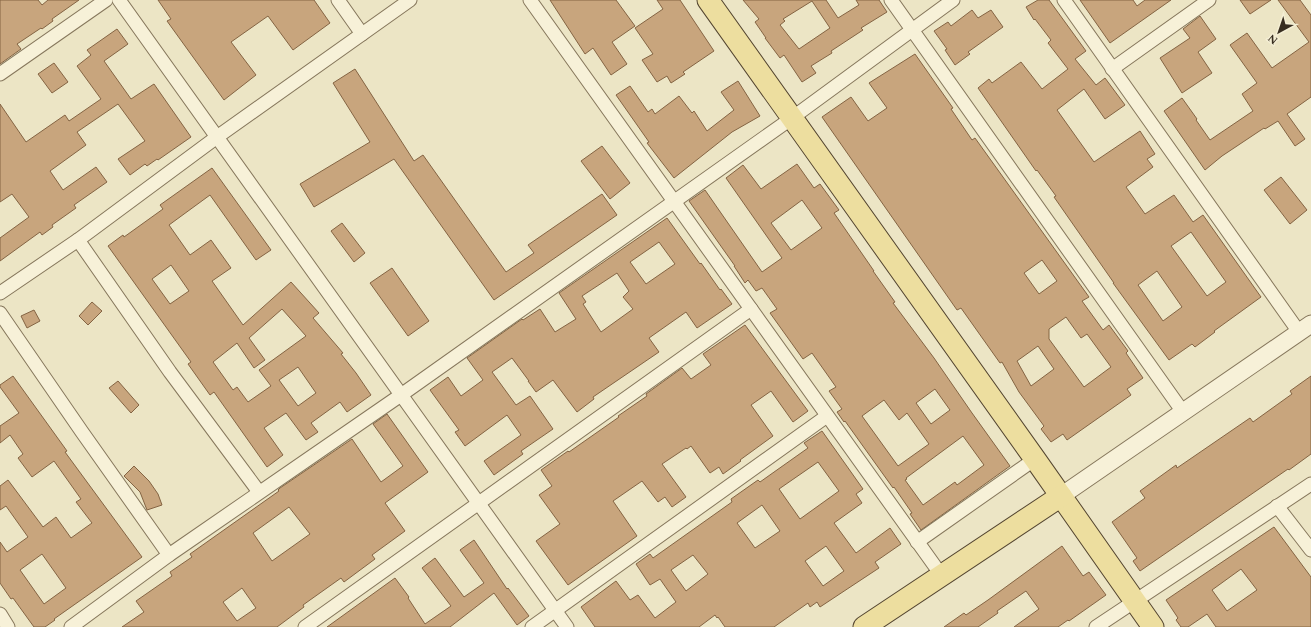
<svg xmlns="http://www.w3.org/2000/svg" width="1311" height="627" viewBox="0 0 1311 627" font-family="Spectral,serif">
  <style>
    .building { fill: #c8a57d; stroke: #846443; fill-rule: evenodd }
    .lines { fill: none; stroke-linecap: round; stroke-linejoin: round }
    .minor-casing { stroke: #86775c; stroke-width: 15 }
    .tertiary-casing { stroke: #86775c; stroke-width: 19 }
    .primary-casing { stroke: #544530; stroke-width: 23 }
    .minor { stroke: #f7f1d8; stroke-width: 13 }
    .tertiary { stroke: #f7f1d8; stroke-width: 17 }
    .primary { stroke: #edde9f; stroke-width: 21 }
  </style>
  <rect width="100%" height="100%" fill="#ece5c5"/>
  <g class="building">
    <path d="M0,0H38L42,5L48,0H79L52,19L53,21L42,29L41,28L17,44L21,49L0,64Z"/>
    <path d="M158,0H314L330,23L293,50L268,16L231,42L256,75L224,100L167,21L171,19Z"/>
    <path d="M550,0H616L635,26L612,42L627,64L611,75L593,48L585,54Z"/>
    <path d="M657,0H680L714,51L683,72L685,74L671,83L667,76L657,82L642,60L653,54L635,28L663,9Z"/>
    <path d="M743,0H826L838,18L859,5L856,0H879L887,12L861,28L863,30L831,51L832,53L811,66L816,73L802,82L784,55L780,58L765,38H766L755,22L759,19ZM812,1L830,28L799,49L780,25L785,21L783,19Z"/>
    <path d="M1038,0H1049L1086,51L1075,59L1096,85L1105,78L1125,105L1105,119L1084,89L1057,110L1094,162L1140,131L1155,154L1147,159L1153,167L1126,187L1145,214L1174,195L1193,222L1203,215L1261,297L1214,331L1215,332L1195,347L1192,344L1169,360L1113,283H1114L1054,197L1056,196L1037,170L1036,171L978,88L989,79L992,83L1021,62L1042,89L1068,69L1048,43L1051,40L1035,19L1034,20L1026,7ZM1191,232L1226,282L1207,296L1171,246ZM1157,271L1182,307L1163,321L1138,285Z"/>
    <path d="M1080,0H1133L1137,6L1145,0H1171L1110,43Z"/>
    <path d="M1240,0H1271L1250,14Z"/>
    <path d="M1278,0H1300L1311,15V97L1287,114L1305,139L1295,146L1278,121L1265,129L1264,128L1222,156L1205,170L1164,111L1182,98L1197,119L1196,120L1210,140L1253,111L1242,94L1257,83L1230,45L1247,33L1272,68L1309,42Z"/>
    <path d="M972,10L978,18L991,10L1003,27L968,52L970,54L955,65L945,50L947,49L934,31L948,22L951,26Z"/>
    <path d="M1200,16L1216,39L1198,52L1212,73L1182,93L1160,58L1190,38L1183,29Z"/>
    <path d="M117,29L128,44L104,61L131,99L154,84L191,137L158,160L157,159L147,166L145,164L130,175L118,159L145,141L118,104L77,132L86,145L50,171L63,190L96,167L107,182L74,205L76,208L52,225L53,227L42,235L40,232L0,261V238L29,217L12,194L0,202V104L26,142L65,115L69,121L101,99L77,66L91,55L87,50Z"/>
    <path d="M915,54L953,108L951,109L972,140L975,138L1089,297L1082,301L1103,330L1109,325L1128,351L1126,353L1143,378L1127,389L1131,395L1067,440L1063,434L1051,442L1041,429L1044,426L1019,392L1002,362L1000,363L961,308L957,310L822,117L851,97L868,121L887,108L869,83ZM1042,260L1057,281L1039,294L1024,273ZM1066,317L1081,338L1087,334L1111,367L1084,387L1049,339V329ZM1038,346L1054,369L1031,386L1017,361Z"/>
    <path d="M54,63L68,82L52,93L38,74Z"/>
    <path d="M355,69L414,161L423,155L506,272L534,253L528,245L602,194L617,215L494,300L394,159L314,207L300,184L370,142L333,83Z"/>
    <path d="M738,81L760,116L732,132L674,178L647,143L649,142L616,95L630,86L648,112L652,109L655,114L679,96L692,113L694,111L707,131L734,110L721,92Z"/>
    <path d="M602,146L630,183L610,199L581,161Z"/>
    <path d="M797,164L814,188L820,184L839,210L834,213L874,271H873L895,302L893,303L934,358L972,413L1010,466L921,530L910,514L912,513L894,487L893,488L845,421L844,422L837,412L842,409L829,391L836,387L812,353L803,359L770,313L777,309L762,288L756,291L748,280L745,283L734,266H735L689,201L705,190L762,272L782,258L726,178L743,165L761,189ZM802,200L822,228L791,250L771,223ZM935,389L950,410L931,424L916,403ZM884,400L899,420L907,413L929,444L898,466L862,416ZM963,436L984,465L957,485L955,482L923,505L905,480L907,479L906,478Z"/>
    <path d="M212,168L271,250L256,260L210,195L169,225L190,255L211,240L231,268L212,281L243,325L291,282L319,313L313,318L343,353L341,354L356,373L371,395L347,412L340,402L311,423L318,432L306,440L286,413L264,428L283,455L267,467L214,392L210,395L188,364L191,362L108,246L123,235L124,237L163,209L160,205ZM171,265L189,291L170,304L152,279ZM282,309L306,336L259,370L271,386L248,402L237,387L233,390L213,362L237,343L254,368L265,360L249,338ZM298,367L316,393L298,406L279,380Z"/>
    <path d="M1281,177L1307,210L1290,224L1264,190Z"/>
    <path d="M667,218L700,264L701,263L720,290L721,289L732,304L697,328L686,312L649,338L659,352L593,397L594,399L577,412L553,380L536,392L528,381H529L512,358L492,372L516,405L530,396L553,429L521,451L523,454L494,475L484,461L521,435L507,415L465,446L455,432L459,430L430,390L448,377L461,396L483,380L467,358L522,319L523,320L540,309L555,332L576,319L559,293ZM659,242L675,264L646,284L630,262ZM617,273L629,291L623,297L633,309L601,332L583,304L586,302L582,296Z"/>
    <path d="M342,223L365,253L354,262L331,231Z"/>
    <path d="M392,268L429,321L408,336L370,283Z"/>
    <path d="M92,302L102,311L88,325L79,316Z"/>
    <path d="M34,310L40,321L27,328L21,316Z"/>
    <path d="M745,325L808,411L793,422L771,391L751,405L773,436L740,460L741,461L723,474L719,467L710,473L691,446L687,449L686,448L662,464L686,497L672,507L665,497L658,502L642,481L613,501L637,536L568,585L536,541L560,524L539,495L552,486L541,470L568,451L569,452L619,417L618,416L647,396L646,394L682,368L691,379L711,365L703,354Z"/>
    <path d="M13,376L67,451L65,452L142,557L54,619L55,620L45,627H34L13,598L11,599L0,583V542L7,552L28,537L6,506L0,510V486L8,480L43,527L56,517L71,538L92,523L76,502L81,499L54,461L32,477L18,458L23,454L10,435L0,443V426L19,413L0,387V385ZM42,554L66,588L44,604L20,570Z"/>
    <path d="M1311,376V454L1289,470L1288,469L1140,571L1133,561L1137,558L1112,522L1145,498L1140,491L1176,465L1177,468L1250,418L1253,422L1292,394L1290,391Z"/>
    <path d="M118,381L139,405L131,413L109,388Z"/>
    <path d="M387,414L428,472L385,503L405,531L372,555L375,559L344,582L341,578L303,605L304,607L277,627H122L144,612L136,601L172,576L170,572L192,557L190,554L279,491L278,490L280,488L352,439L381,482L403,466L373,424ZM289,507L310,534L272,561L253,533ZM242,588L256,608L237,621L223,602Z"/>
    <path d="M822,431L863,489L856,494L862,503L834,523L856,553L890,528L901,544L875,562L879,568L820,607L817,602L810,607L808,603L774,627H725L718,617L717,618L715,615L699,627H595L581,607L616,581L630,600L638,595L655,618L676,602L660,579L650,585L636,564L650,554L653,558L732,502L731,499L758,480L760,482L808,448L804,443ZM818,462L839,491L800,519L779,489ZM762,505L780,531L755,548L737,523ZM826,546L844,571L823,586L805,561ZM693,555L708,574L686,591L671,570Z"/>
    <path d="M134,466L149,481L158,494L162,505L147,510L140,492L124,476Z"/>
    <path d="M1274,527L1311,577V627H1216L1207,614L1188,627H1181L1176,620L1178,618L1166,600ZM1241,569L1257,590L1227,611L1212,590Z"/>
    <path d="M474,540L507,589L508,588L529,616L517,625L494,593L450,627H327L395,578L409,597L408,598L425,624L451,606L422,568L435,558L464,597L484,583L460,550Z"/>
    <path d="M1062,546L1083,576L1089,572L1106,595L1069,621L1068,620L1058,627H1014L1039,609L1026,591L997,611L998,613L978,627H944L964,613L966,615L988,600Z"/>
  </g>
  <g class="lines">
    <g class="minor-casing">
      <g id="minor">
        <path d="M119,0L567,627"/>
        <path d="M338,0L362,34"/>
        <path d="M530,0L942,576"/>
        <path d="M891,0L1183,412"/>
        <path d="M1064,0L1299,332"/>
        <path d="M1112,69L1209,0"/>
        <path d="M0,74L106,0"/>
        <path d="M78,240L170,372L259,492"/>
        <path d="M0,293L78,240L217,137L410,0"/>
        <path d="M0,313L82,432L169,555"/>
        <path d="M1277,506L1311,550"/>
        <path d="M917,542L1035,459"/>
        <path d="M0,614L8,627"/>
        <path d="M71,627L169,555L401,395L792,118L953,0"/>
        <path d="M305,627L751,309"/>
        <path d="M532,627L827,416"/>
        <path d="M1096,627L1311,484"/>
      </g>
    </g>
    <g class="tertiary-casing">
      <path id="tertiary" d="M1061,496L1311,324"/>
    </g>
    <g class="primary-casing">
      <g id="primary">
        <path d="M708,0L1035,459L1153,627"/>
        <path d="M864,627L1061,496"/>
      </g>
    </g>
    <use href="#minor" class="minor"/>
    <use href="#tertiary" class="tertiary"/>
    <use href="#primary" class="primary"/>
  </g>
  <g transform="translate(1279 32) rotate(220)" stroke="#f4eed4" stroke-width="3" paint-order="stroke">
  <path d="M0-3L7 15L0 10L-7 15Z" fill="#372d1f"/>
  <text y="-6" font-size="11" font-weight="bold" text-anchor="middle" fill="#372d1f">N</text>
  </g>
</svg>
